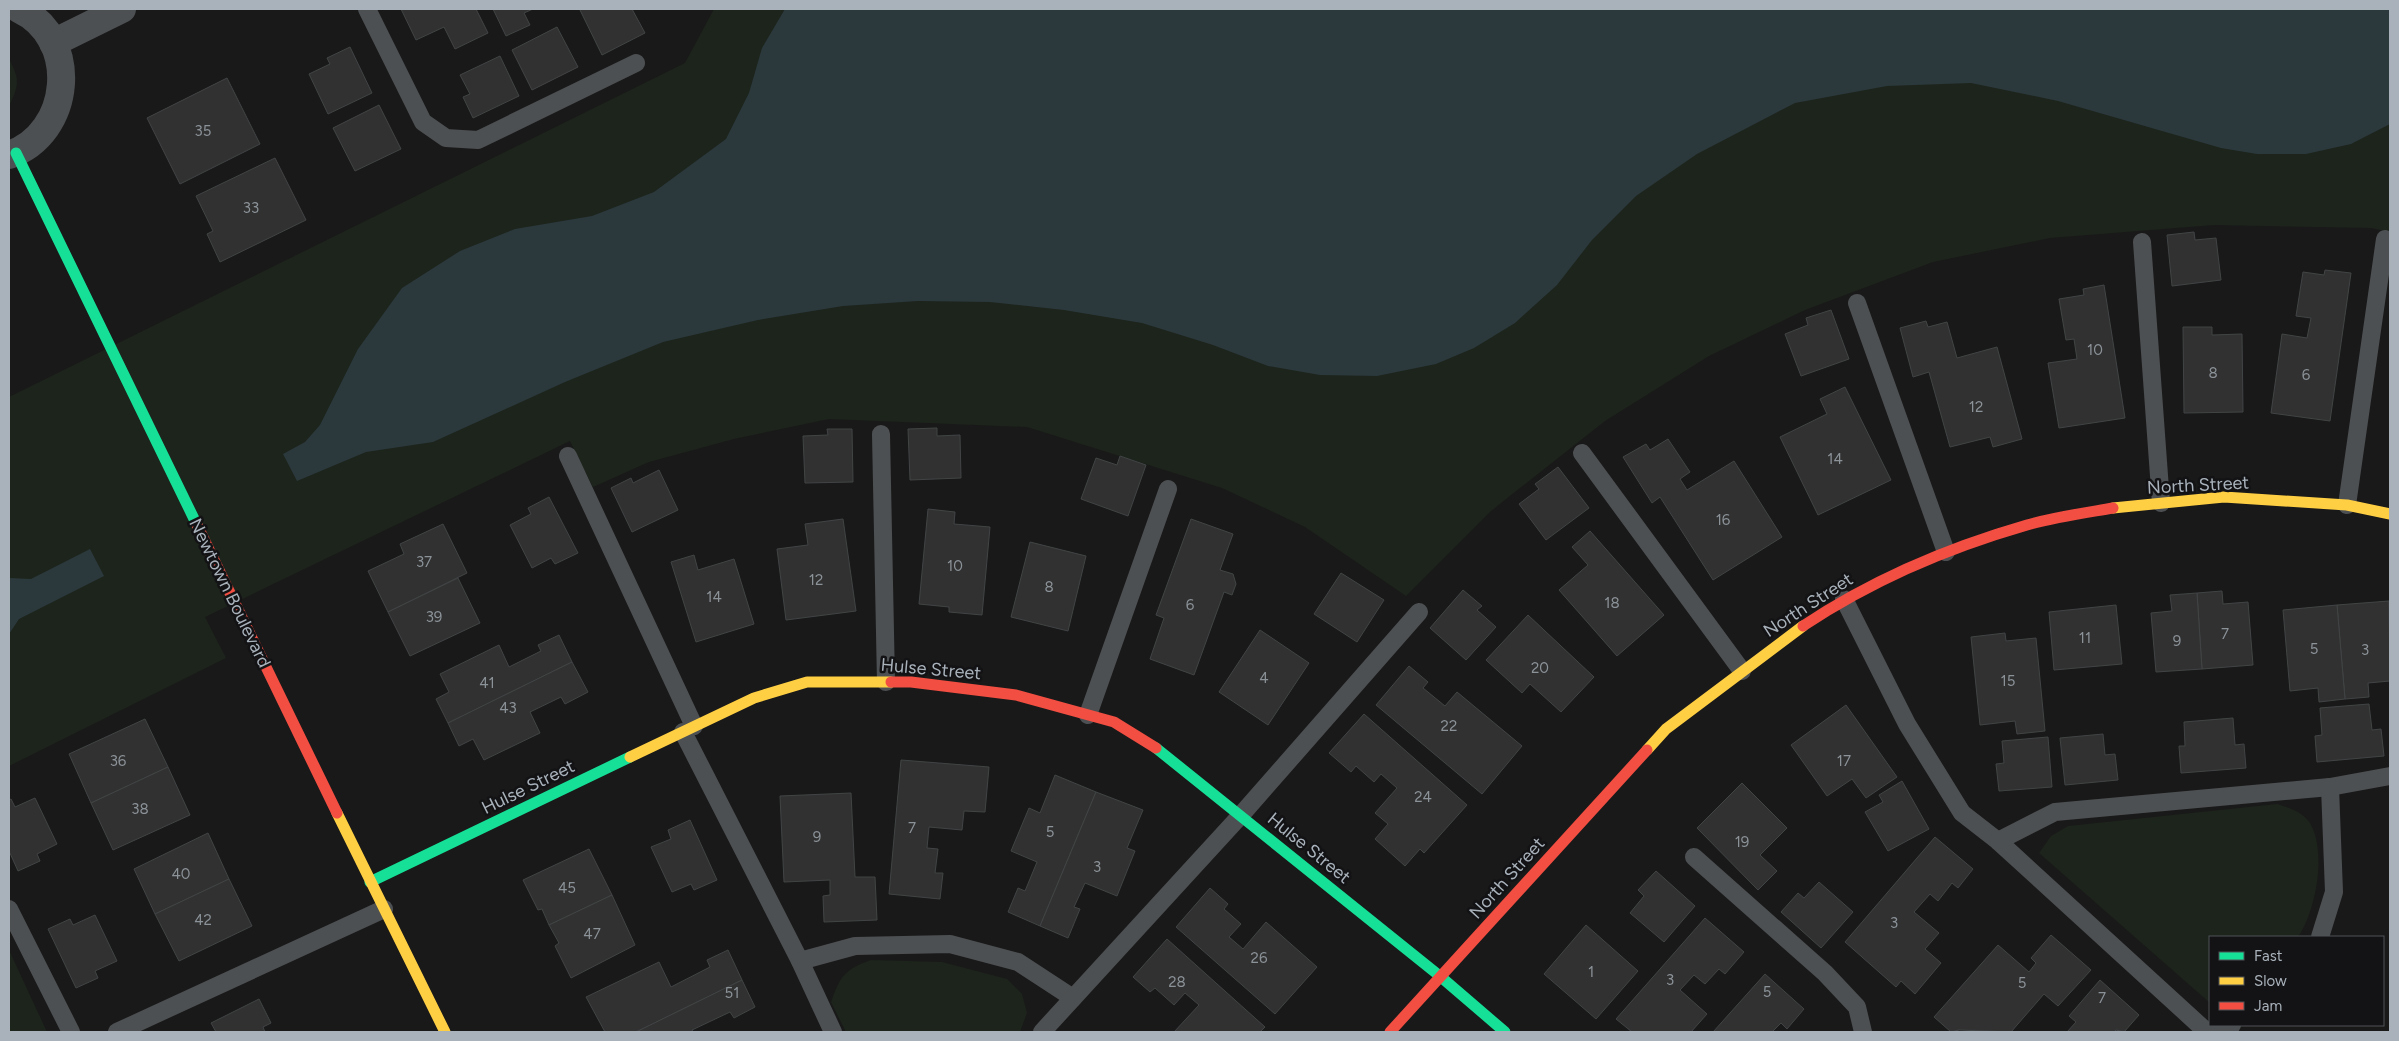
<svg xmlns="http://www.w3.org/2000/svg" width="2399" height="1041" viewBox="0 0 2399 1041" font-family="Figtree,sans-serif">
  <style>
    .green { fill: #1d241c }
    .water { fill: #2b383c }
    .building { fill: #313131; stroke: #414445 }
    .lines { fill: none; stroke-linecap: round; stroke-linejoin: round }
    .lane { stroke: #4d5052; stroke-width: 18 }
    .street { stroke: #4d5052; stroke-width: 28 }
    .fast { stroke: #16e098; stroke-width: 11 }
    .slow { stroke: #ffcf43; stroke-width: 11 }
    .jam { stroke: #f24e42; stroke-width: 11 }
    .labels { text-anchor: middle; stroke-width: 5; stroke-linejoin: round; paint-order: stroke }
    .number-label { font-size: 15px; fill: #8b9298 }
    .street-label { font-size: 18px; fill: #a9b2bb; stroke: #131315 }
  </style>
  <rect width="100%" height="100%" fill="#191919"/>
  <g class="green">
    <path d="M714,9H2390V232L2371,228L2214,225L2050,238L1933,262L1805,310L1709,356L1605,421L1491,511L1406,596L1305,527L1222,488L1027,427L829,419L734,439L649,462L593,487L570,441L205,617L226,658L9,766V397L685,63Z"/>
    <path d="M9,59C20,79 19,86 9,106Z"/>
    <path d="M2277,804C2289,808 2303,812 2310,823C2327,852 2316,911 2298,937H2210V1003L2039,853L2051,836L2068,826Z"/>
    <path d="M9,950L47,1032H9Z"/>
    <path d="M871,960L942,962L1007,979L1022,994L1027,1013L1020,1032H846L831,1002C840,976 845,969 871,960Z"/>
  </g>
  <g class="water">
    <path d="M785,9H2390V124L2351,144L2306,154H2257L2221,148L2058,101L1971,83L1887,86L1795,103L1697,154L1636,196L1592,240L1557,285L1515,323L1474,348L1436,364L1377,376L1320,375L1268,366L1213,345L1142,323L1064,310L990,302L918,301L843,306L758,320L663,342L565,382L433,442L366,452L297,481L283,454L305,442L320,425L358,349L402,288L460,251L515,229L592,216L654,192L726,139L749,93L762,48Z"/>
    <path d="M90,549L104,576L19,619L9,634V578L31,579Z"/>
  </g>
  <g class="building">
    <path d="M401,9H476L488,33L455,49L444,27L416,40Z"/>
    <path d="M493,9H533L524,13L530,25L506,36Z"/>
    <path d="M583,9H632L645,33L602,55L580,10Z"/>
    <path d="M557,27L578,67L532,90L512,50Z"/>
    <path d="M350,47L372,93L328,114L309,74L330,64L327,58Z"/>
    <path d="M500,56L519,96L473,118L463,97L470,94L460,75Z"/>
    <path d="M227,78L260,144L180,184L147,118Z"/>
    <path d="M379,105L401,149L355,171L333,128Z"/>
    <path d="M275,158L306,220L220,262L207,234L213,231L196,196Z"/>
    <path d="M2194,232L2195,240L2216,238L2221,280L2172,286L2167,235Z"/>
    <path d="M2325,270L2351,273L2330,421L2271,413L2282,334L2307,338L2311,318L2296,316L2303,272L2324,275Z"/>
    <path d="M2104,285L2125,418L2059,428L2048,363L2077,359L2074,339L2066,340L2059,299L2084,295L2083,289Z"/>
    <path d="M1831,310L1849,359L1801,376L1785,334L1808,325L1806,318Z"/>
    <path d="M1926,321L1928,327L1947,322L1957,358L1997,347L2022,439L1993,447L1990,437L1950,447L1929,372L1913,377L1900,328Z"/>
    <path d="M2183,327H2212V335L2242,334L2243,412L2184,413Z"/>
    <path d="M1845,387L1891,480L1818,515L1780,437L1827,414L1820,399Z"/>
    <path d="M937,428V436L960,435L961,478L910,480L908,429Z"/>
    <path d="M827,429H852L853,482L805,483L803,436L828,435Z"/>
    <path d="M1668,439L1690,472L1680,479L1687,490L1734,461L1782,537L1713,580L1660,497L1652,503L1623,457L1646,444L1650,450Z"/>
    <path d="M1120,456L1146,465L1128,516L1081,499L1096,458L1117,465Z"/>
    <path d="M1558,467L1589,508L1546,540L1519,504L1539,489L1535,484Z"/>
    <path d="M659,470L678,510L632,532L611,488L631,478L633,483Z"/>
    <path d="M549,497L578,553L555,564L551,558L532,568L510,525L531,514L528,508Z"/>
    <path d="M928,509L955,512L954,524L990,527L982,615L949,612V607L919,604Z"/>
    <path d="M843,519L856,611L786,620L777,549L808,545L805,524Z"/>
    <path d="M1191,519L1233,534L1220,570L1233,574L1236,584L1232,595L1224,592L1194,675L1150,659L1164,618L1156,615Z"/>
    <path d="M443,524L467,573L388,612L368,571L404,554L400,544Z"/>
    <path d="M1590,531L1664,615L1617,656L1559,590L1588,565L1572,547Z"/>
    <path d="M1030,542L1086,556L1068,631L1011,617Z"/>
    <path d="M694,555L698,570L734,559L754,624L696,642L671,562Z"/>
    <path d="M1341,573L1384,600L1357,642L1314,614Z"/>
    <path d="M458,578L480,623L410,656L388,612Z"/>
    <path d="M1463,590L1482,606L1477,610L1496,627L1466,660L1430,628Z"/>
    <path d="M2222,591L2223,604L2248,602L2253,665L2202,669L2197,593Z"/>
    <path d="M2197,593L2202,669L2156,672L2151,613L2172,611L2170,595Z"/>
    <path d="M2389,601L2390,681L2368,683L2369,697L2345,699L2337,605Z"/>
    <path d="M2116,605L2122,664L2054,670L2049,612Z"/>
    <path d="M2337,605L2345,699L2319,702L2318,688L2290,691L2283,610Z"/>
    <path d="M1528,615L1594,677L1561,712L1530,684L1522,693L1486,660Z"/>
    <path d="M1260,630L1309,663L1268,725L1219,692Z"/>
    <path d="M2005,633L2006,641L2036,638L2045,731L2017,734L2015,721L1980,725L1971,637Z"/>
    <path d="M559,635L572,662L448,723L436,699L449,692L440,674L499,645L509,667L541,651L538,645Z"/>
    <path d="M572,662L588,692L565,704L561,697L530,712L540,733L484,760L473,739L459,746L448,723Z"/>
    <path d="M1409,666L1428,682L1423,688L1445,706L1457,692L1522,746L1482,794L1376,705Z"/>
    <path d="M2369,704L2372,730L2381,729L2384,756L2317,762L2315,736L2322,735L2320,708Z"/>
    <path d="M1846,705L1897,777L1866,798L1852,779L1827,796L1791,745Z"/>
    <path d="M1364,714L1467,805L1424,853L1420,849L1405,866L1375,839L1388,824L1375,813L1397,788L1381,774L1374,782L1356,766L1351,772L1329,753Z"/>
    <path d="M2233,718L2235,745L2244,744L2246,768L2181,773L2179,746H2185L2184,722Z"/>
    <path d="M145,719L168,767L91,803L69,754Z"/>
    <path d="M2103,734L2105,755L2115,754L2118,780L2065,785L2060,738Z"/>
    <path d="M2048,737L2052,787L1999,791L1996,764L2004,763L2002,741Z"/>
    <path d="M901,760L989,767L985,812L964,811L962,830L929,827L927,848L938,849L935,873H943L940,899L889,894Z"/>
    <path d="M168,767L190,815L113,850L91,803Z"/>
    <path d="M1055,775L1096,792L1040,926L1008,912L1018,888L1025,891L1037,862L1011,851L1029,808L1040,813Z"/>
    <path d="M1902,781L1929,829L1888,851L1865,812L1883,802L1879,795Z"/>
    <path d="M1742,783L1787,828L1760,855L1777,871L1758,890L1697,828Z"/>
    <path d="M1096,792L1143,810L1127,848L1135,851L1117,896L1085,883L1074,907L1080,909L1068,938L1040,926Z"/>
    <path d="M851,793L855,877H875L877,920L824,922L823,896L830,895V880L784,882L780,796Z"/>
    <path d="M35,798L57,844L37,854L40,861L18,871L9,851V800L11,799L15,807Z"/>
    <path d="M690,820L717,880L694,890L691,884L672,892L651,847L671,839L668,830Z"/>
    <path d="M208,833L229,879L155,914L134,869Z"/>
    <path d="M1935,837L1973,869L1958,888L1952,883L1938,901L1930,894L1914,912L1939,933L1925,949L1941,963L1915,994L1901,981L1896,987L1845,942Z"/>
    <path d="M589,849L612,895L549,925L542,909L538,910L523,880Z"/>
    <path d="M1656,871L1695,906L1664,942L1630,913L1644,896L1638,890Z"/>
    <path d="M229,879L252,926L179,961L155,914Z"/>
    <path d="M1819,882L1853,912L1821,948L1781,912L1798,893L1804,898Z"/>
    <path d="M1210,888L1228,904L1224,909L1241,924L1229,937L1243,949L1266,922L1317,967L1275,1014L1176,927Z"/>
    <path d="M612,895L635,945L571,978L555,946L559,943L549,925Z"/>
    <path d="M95,915L117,961L95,971L98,978L76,988L48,929L70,919L73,925Z"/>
    <path d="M1705,918L1744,952L1725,974L1719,969L1705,984L1694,975L1680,990L1707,1014L1691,1032H1632L1616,1019Z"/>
    <path d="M1586,925L1638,971L1596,1019L1544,974Z"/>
    <path d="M2051,935L2091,970L2058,1006L2044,994L2011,1032L1959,1030L1951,1032L1934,1017L1998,945L2029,972L2036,963L2031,958Z"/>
    <path d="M1167,939L1265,1027L1260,1032H1174L1199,1005L1185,993L1174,1005L1155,988L1150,992L1133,977Z"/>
    <path d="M728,950L742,980L636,1032H605L586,997L659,962L671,987L710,967L707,960Z"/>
    <path d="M1765,974L1804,1009L1787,1029L1781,1023L1772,1032H1713Z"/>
    <path d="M742,980L755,1007L734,1018L730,1012L692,1030L693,1032H636Z"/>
    <path d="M2100,980L2139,1015L2124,1032L2116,1030L2114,1032H2067L2076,1022L2069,1016Z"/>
    <path d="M259,999L271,1023L263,1027L265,1032H216L211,1023Z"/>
  </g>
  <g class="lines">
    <g class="lane">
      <path d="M367,9L423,122L446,138L478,140L636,63"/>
      <path d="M2142,242L2161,503"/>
      <path d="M1857,303L1946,552"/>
      <path d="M881,434L886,682"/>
      <path d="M1582,453L1742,671"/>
      <path d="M568,456L694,726"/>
      <path d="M2347,505L2385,239"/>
      <path d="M1844,599L1907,724L1962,813L1998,841L2207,1032"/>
      <path d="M1088,715L1168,489"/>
      <path d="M683,732L800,961L833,1032"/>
      <path d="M1998,841L2055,812L2330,787L2390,776"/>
      <path d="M1694,857L1825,973L1857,1007L1863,1032"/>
      <path d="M9,909L71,1032"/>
      <path d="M2320,937L2334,892L2330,787"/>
      <path d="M800,961L855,946L950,944L1018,962L1073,998"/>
      <path d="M117,1032L384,909"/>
      <path d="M1042,1032L1241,815L1419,612"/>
      <path d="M2219,1032L2232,1025"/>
    </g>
    <g class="street">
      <path d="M53,43L122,9"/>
      <path d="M9,155C72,134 81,38 19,9"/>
    </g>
    <g class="fast">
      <path d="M16,153L197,525"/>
      <path d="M1156,748L1441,977L1505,1032"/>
      <path d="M370,882L630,757"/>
    </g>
    <g class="slow">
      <path d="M2113,508L2224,497L2347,505L2390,514"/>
      <path d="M1647,750L1666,729L1803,626"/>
      <path d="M630,757L754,698L807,682H891"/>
      <path d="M337,813L445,1032"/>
    </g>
    <g class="jam">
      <path d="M197,525L337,813"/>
      <path d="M1803,626C1872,580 1947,548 2027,525C2055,517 2084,513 2113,508"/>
      <path d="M891,682H911L1016,695L1114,722L1156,748"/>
      <path d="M1390,1032L1647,750"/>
    </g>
  </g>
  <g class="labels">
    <g class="number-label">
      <text x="203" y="136">35</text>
      <text x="251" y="213">33</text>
      <text x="2095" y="355">10</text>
      <text x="2213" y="378">8</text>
      <text x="2306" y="380">6</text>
      <text x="1976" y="412">12</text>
      <text x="1835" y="464">14</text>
      <text x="1723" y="525">16</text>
      <text x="424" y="567">37</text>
      <text x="955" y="571">10</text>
      <text x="816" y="585">12</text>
      <text x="1049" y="592">8</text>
      <text x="714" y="602">14</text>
      <text x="1612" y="608">18</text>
      <text x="1190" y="610">6</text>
      <text x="434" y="622">39</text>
      <text x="2225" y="639">7</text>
      <text x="2085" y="643">11</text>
      <text x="2177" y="646">9</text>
      <text x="2314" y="654">5</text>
      <text x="2365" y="655">3</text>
      <text x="1540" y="673">20</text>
      <text x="1264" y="683">4</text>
      <text x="2008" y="686">15</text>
      <text x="487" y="688">41</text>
      <text x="508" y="713">43</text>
      <text x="1449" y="731">22</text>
      <text x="118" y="766">36</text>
      <text x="1844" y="766">17</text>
      <text x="1423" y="802">24</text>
      <text x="140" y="814">38</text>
      <text x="912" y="833">7</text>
      <text x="1050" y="837">5</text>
      <text x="817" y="842">9</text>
      <text x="1742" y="847">19</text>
      <text x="1097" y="872">3</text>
      <text x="181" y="879">40</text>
      <text x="567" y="893">45</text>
      <text x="203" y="925">42</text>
      <text x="1894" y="928">3</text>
      <text x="592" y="939">47</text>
      <text x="1259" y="963">26</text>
      <text x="1591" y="977">1</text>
      <text x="1670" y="985">3</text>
      <text x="1177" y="987">28</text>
      <text x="2022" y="988">5</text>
      <text x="1767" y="997">5</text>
      <text x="732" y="998">51</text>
      <text x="2102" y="1003">7</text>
    </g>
    <g class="street-label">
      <text transform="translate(2198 485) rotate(-3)" y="6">North Street</text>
      <text transform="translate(230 593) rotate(64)" y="6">Newtown Boulevard</text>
      <text transform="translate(1808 605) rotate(-33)" y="6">North Street</text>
      <text transform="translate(931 669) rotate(5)" y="6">Hulse Street</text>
      <text transform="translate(528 787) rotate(-26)" y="6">Hulse Street</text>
      <text transform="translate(1309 848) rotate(39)" y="6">Hulse Street</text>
      <text transform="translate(1507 878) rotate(-48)" y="6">North Street</text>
    </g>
  </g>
  <rect width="2399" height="1041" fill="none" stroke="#a9b2bb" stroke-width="20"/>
  <rect x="2209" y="936" width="175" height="90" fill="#131315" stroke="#4f5357"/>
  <rect x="2219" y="952" width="25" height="8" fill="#16e098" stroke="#4f5357"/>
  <text x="2254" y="961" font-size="15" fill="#a9b2bb">Fast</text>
  <rect x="2219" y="977" width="25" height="8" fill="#ffcf43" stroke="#4f5357"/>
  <text x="2254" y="986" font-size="15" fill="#a9b2bb">Slow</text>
  <rect x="2219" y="1002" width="25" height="8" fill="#f24e42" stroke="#4f5357"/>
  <text x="2254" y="1011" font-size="15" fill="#a9b2bb">Jam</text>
</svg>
